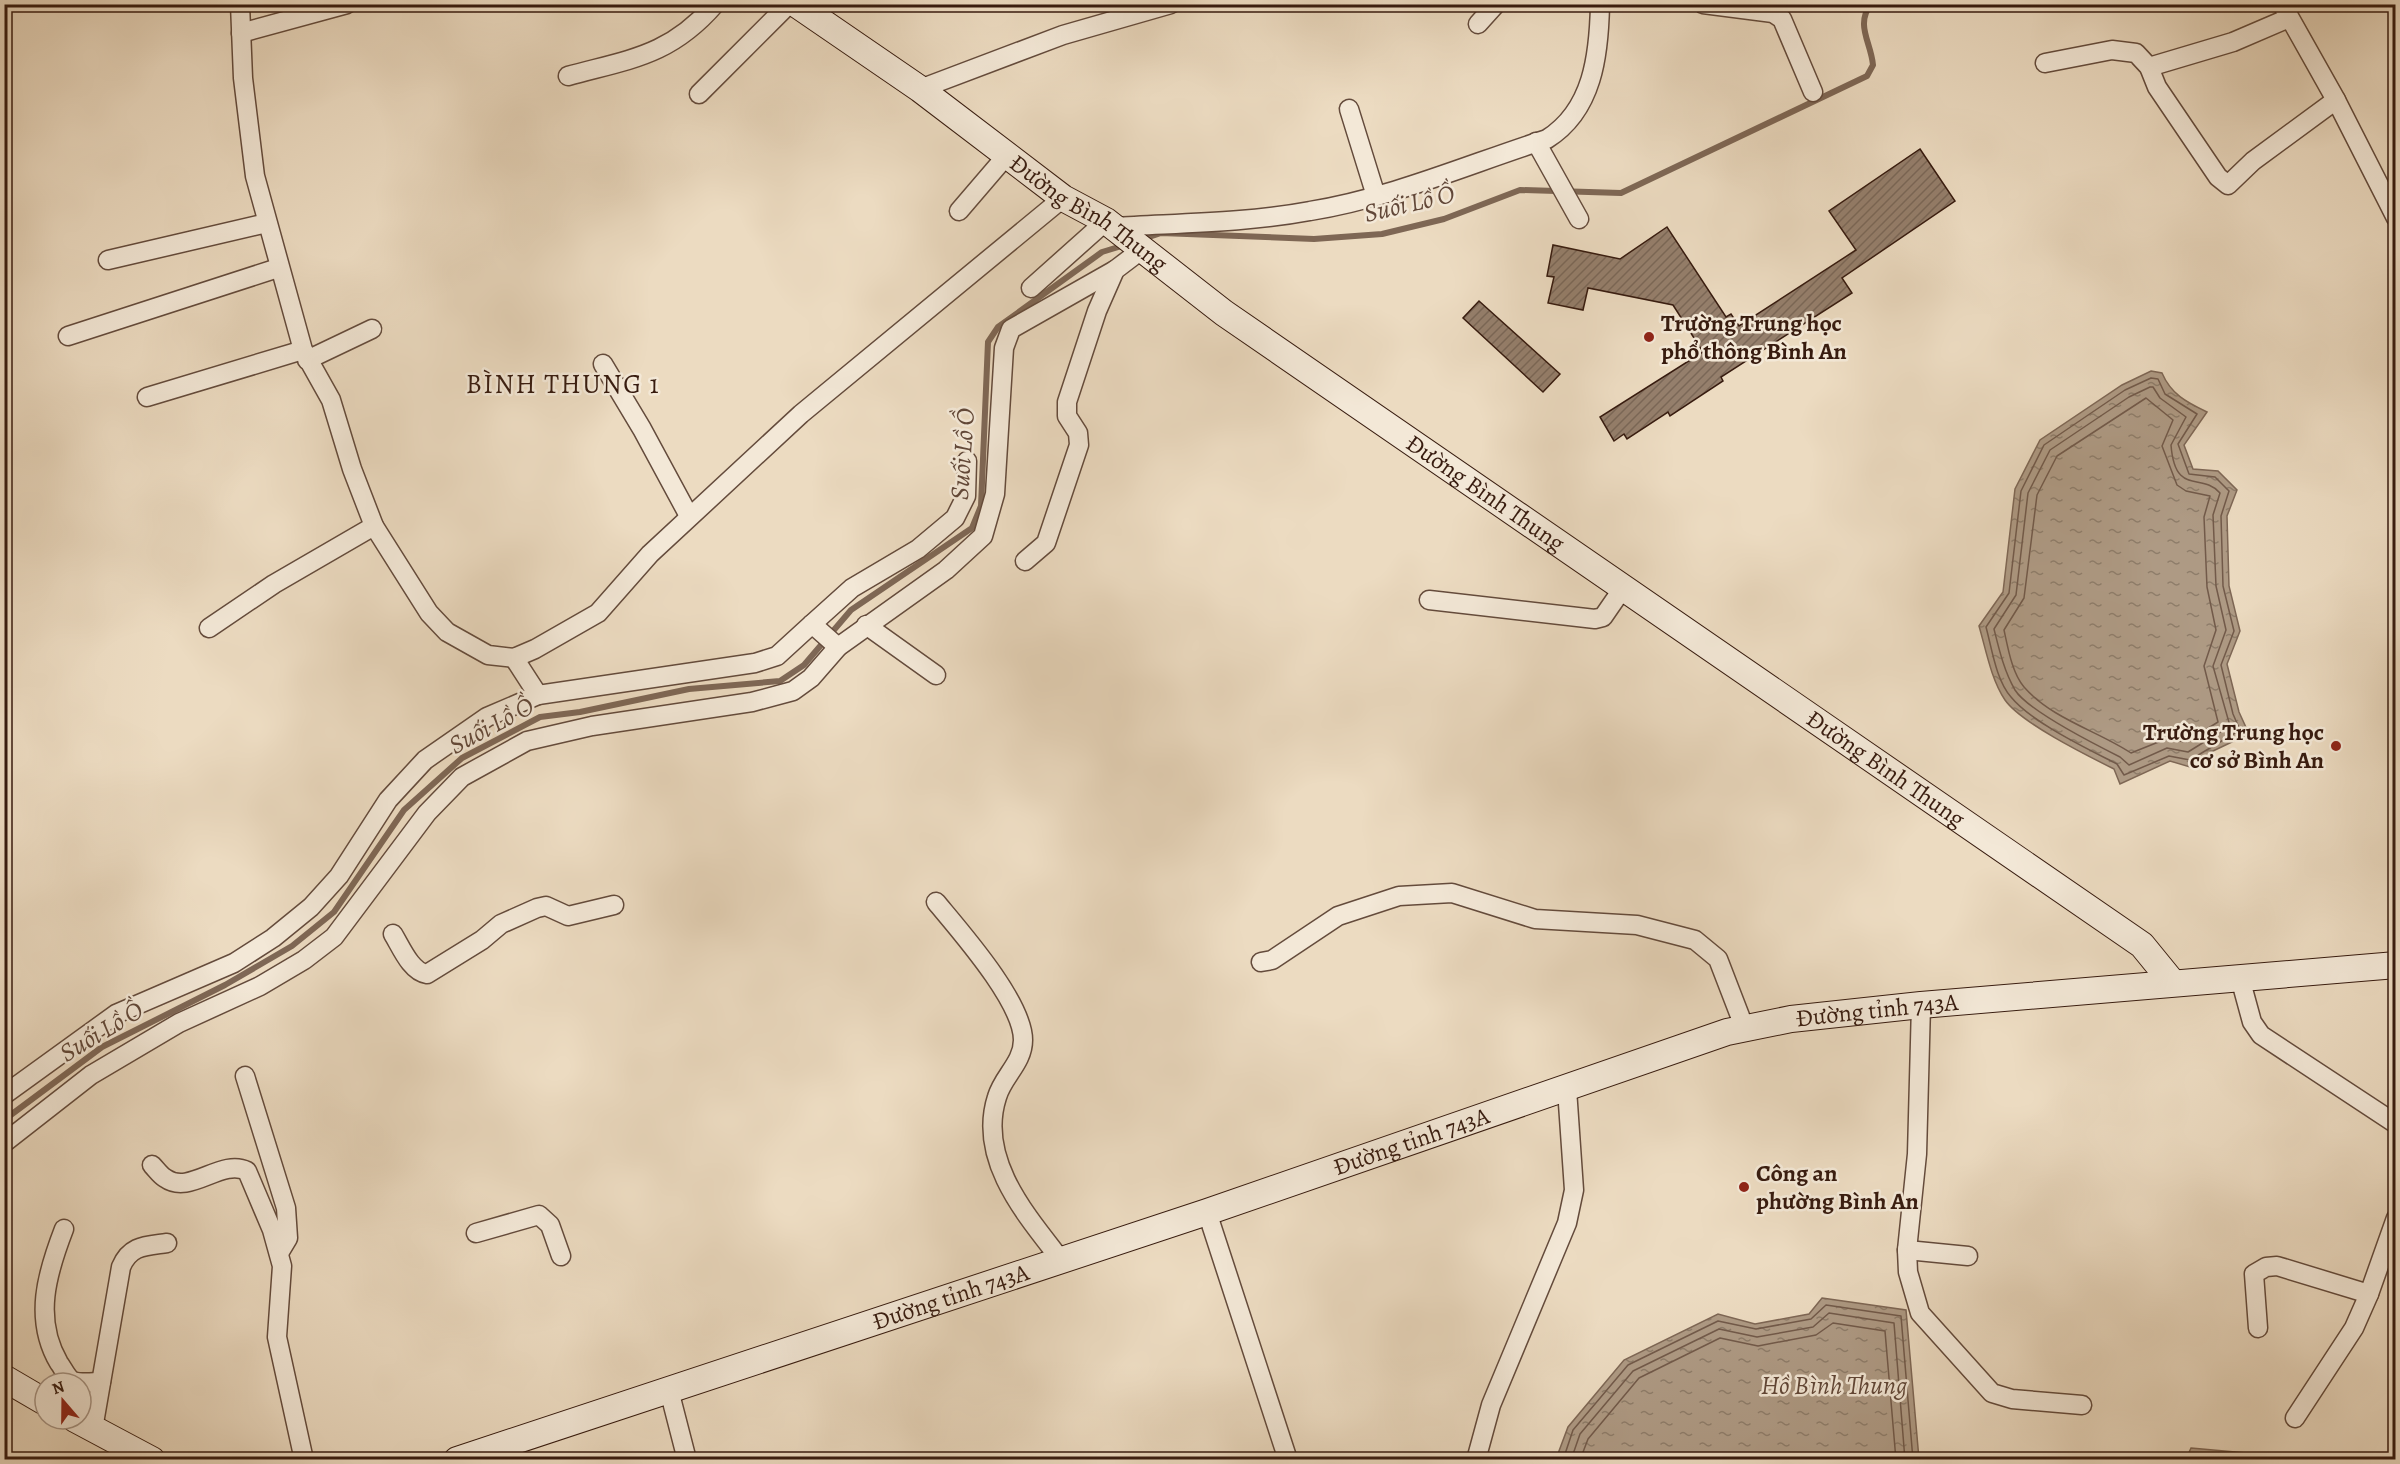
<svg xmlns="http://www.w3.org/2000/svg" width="2400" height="1464" viewBox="0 0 2400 1464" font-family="Alegreya,serif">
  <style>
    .water { fill: url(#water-ripples); stroke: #7e6755; stroke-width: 1.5 }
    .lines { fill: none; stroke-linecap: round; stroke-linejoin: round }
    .shore { stroke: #725a4a; stroke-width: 1.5 }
    .stream { stroke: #7e6755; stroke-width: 6 }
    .building { fill: url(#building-hatch); stroke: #371b0f; stroke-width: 1.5 }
    .street-casing { stroke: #644b3c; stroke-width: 21 }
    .secondary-casing { stroke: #371b0f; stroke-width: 28 }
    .street { stroke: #f3e8d7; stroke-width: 18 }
    .secondary { stroke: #f3e8d7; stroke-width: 26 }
    .poi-dot { fill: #8f2418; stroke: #f3e8d7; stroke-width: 2 }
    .labels { text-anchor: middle; stroke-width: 5; stroke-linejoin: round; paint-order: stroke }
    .street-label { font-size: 24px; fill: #371b0f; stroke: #f3e8d7 }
    .poi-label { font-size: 24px; font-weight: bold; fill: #371b0f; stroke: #f3e8d7; text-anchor: start }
    .water-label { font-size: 26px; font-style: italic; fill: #614738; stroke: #f3e8d7 }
    .quarter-label { font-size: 27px; letter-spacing: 1.5px; fill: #371b0f; stroke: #f3e8d7 }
  </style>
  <defs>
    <pattern id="water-ripples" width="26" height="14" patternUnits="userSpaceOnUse" patternTransform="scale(1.5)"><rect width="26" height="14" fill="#ae9a84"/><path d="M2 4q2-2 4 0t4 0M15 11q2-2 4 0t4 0" fill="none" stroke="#8e7d6a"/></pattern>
    <pattern id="building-hatch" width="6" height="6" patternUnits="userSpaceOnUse" patternTransform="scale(1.5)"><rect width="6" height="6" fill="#957f6c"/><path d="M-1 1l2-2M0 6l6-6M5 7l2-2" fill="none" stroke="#7a6757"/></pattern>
  </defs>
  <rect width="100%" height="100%" fill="#ecdbc1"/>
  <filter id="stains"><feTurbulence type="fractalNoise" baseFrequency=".00333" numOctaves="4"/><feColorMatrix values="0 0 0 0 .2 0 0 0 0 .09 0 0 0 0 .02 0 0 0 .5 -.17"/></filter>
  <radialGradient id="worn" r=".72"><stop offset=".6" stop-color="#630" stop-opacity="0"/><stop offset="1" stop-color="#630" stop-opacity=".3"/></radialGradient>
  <g class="water">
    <path d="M2151,371L2162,373C2171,394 2186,402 2207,412L2184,445L2193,469L2218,471L2237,490L2227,516L2229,586L2240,631L2227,664L2239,712L2249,734L2213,751L2190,767L2170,761L2120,784L2114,769C2088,756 2021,723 2005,700C1991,679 1986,650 1979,626L2003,592L2015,489L2040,440L2122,385Z"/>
    <path d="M1822,1298L1906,1310L1919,1459H1556L1568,1427L1624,1360L1718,1314L1755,1324L1809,1314Z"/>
    <path d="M2191,1448L2312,1459H2186Z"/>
  </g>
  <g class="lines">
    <g class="shore">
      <path d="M2151,378L2158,379L2165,394L2197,414L2178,444L2189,474L2215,477L2229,491L2221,516L2223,586L2234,631L2221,665L2233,714L2240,730L2190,760L2169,756L2124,775L2117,764C2088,749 2031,722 2011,697C1996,680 1992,649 1986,627L2009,593L2021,491L2044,445L2125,390Z"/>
      <path d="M2150,387H2153L2160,398L2186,417L2171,445C2175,497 2202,472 2220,493L2213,515L2216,586L2226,630L2213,666L2230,726L2188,752L2167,748L2129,765L2120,757C2096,745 2028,711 2015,690C2004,671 1999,649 1994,629L2016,595L2028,493L2050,450L2129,397Z"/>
      <path d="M2146,398L2173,420L2162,446L2177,485L2186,491L2210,496L2204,517L2207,587L2216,630L2204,666L2218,722L2186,742L2166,739L2131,753C2098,731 2052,719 2024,687C2012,673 2008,648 2004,630L2024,598L2037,495L2057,456Z"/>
      <path d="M1563,1460L1573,1430L1628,1365L1718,1321L1756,1329L1811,1319L1826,1305L1901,1316L1913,1460"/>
      <path d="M1571,1460L1580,1434L1633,1371L1719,1329L1757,1337L1813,1327L1829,1313L1894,1323L1905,1460"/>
      <path d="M1580,1460L1588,1439L1639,1378L1720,1338L1758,1346L1816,1335L1833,1323L1885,1331L1896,1460"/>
    </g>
    <g class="stream">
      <path d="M1140,240L1161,233L1314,239L1382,234L1444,219L1520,190L1621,193L1867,76L1873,65C1871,42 1855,25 1871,4"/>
      <path d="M4,1120L102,1047L225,985L292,946L334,912L404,810L462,758L540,717L580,712L689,689L780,681L804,665L851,610L972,528L981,506L988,342L998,327L1102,252L1125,245"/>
    </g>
  </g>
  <g class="building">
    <path d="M1920,149L1955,201L1842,278L1852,293L1721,377L1723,381L1670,416L1668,412L1627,439L1624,434L1614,441L1600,417L1703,352L1673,305L1588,288L1583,310L1548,303L1554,277L1547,276L1553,245L1620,259L1667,227L1726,317L1731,314L1739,326L1856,250L1829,211Z"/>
    <path d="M1479,301L1560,374L1543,392L1463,318Z"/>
  </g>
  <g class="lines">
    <g class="street-casing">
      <g id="street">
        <path d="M240,4L243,78L255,176L303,350L331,400L352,469L374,526L429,613L447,632L488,655L514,658L535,649L598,613L650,554L801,414L1063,198"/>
        <path d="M1703,4L1773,13L1782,19L1813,92"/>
        <path d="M2282,4L2336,100L2396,218"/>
        <path d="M1478,24L1496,4"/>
        <path d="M241,33L347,4"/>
        <path d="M2045,63L2112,50L2136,53L2149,67L2157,87L2218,177L2228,185L2253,161L2336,100"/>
        <path d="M2149,67L2233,42L2289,18"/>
        <path d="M568,76C630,59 670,56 715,4"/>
        <path d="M920,89L1063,35L1171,4"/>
        <path d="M699,94L789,4"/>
        <path d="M1349,109L1376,196"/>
        <path d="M1536,142L1579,219"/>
        <path d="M959,211L1007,155"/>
        <path d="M1114,227C1179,223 1246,223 1310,211C1391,198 1469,164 1547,139C1593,110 1599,55 1600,4"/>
        <path d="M108,260L267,223"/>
        <path d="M1031,288L1106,221"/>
        <path d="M68,336L278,268"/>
        <path d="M307,360L372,329"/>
        <path d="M603,364L642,429L689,516"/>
        <path d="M147,397L303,350"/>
        <path d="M1025,561L1046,543L1079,445L1078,433L1067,416V402L1097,311L1115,270L1144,248"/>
        <path d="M1429,600L1595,619L1603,617L1623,588"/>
        <path d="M866,625L936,675"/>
        <path d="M209,628L274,584L374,526"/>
        <path d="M838,647L812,624L852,588L918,549L955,518L966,496L967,461"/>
        <path d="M514,658L538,695L755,663L777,656L812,624"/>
        <path d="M936,902C960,931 1023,1002 1023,1040C1023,1063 1003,1076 997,1097C977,1159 1026,1215 1061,1260"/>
        <path d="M393,934C401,947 411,972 427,974L482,940L501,924L537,908L546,906L568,916L614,905"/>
        <path d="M1261,962L1272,960L1338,916L1399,896L1452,893L1535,919L1637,925L1695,940L1718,959L1745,1029"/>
        <path d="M2240,978L2252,1022L2261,1035L2396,1124"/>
        <path d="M1921,1005L1917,1154L1907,1250L1908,1272L1920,1313L1992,1393L2012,1399L2082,1405"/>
        <path d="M245,1076L286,1208L288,1238L279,1253"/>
        <path d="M4,1095L116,1014L234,963L273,938L311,907L339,876L388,800L425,760L487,717L538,695"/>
        <path d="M4,1143L91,1075L179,1023L260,986L304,960L334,937L427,813L462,777L527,741L592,726L752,702L793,691L811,678L838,647L946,570L983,536L995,494L1004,348L1011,329L1115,270"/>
        <path d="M152,1165C156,1169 160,1175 165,1178C190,1196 221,1158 247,1171L272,1230L282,1266L277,1337L304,1460"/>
        <path d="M1207,1212L1288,1460"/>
        <path d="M64,1229C47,1273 33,1319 59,1363C63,1368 67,1378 73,1381C81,1384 93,1382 101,1382"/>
        <path d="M476,1233L539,1215L550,1225L561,1256"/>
        <path d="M1907,1250L1968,1256"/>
        <path d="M2258,1328L2254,1274L2266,1267L2277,1266L2369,1294L2396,1218"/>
        <path d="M669,1390L687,1460"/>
        <path d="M2295,1418L2354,1328L2369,1294"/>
        <path d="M93,1429L121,1267C130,1245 146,1246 167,1243"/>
        <path d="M1476,1460L1491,1405L1567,1223L1574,1190L1567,1089"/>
      </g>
    </g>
    <g class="secondary-casing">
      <g id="secondary">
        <path id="s1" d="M796,4L920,89L1063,198L1106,221L1224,313L2142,945L2173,983"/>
        <path d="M4,1378L45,1402"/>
        <path d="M75,1419L152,1460"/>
        <path id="s2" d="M457,1460L1207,1212L1727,1032L1791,1019L1921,1005L2396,965"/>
      </g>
    </g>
    <use href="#street" class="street"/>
    <use href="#secondary" class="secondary"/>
  </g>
  <g class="poi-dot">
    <circle cx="1649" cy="337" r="6"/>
    <circle cx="2336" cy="746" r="6"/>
    <circle cx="1744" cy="1187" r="6"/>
  </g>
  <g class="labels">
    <g class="street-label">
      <text dy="8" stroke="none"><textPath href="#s1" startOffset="360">Đường Bình Thung</textPath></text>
      <text dy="8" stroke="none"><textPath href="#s1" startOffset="846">Đường Bình Thung</textPath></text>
      <text dy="8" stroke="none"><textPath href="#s1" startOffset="1332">Đường Bình Thung</textPath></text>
      <text dy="8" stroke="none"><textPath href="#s2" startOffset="1492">Đường tỉnh 743A</textPath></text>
      <text dy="8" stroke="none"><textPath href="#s2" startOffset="1006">Đường tỉnh 743A</textPath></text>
      <text dy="8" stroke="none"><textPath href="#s2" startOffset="520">Đường tỉnh 743A</textPath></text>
    </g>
    <g class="poi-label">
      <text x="1661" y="331">Trường Trung học<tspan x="1661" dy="28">phổ thông Bình An</tspan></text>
      <text x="2324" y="740" text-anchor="end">Trường Trung học<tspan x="2324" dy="28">cơ sở Bình An</tspan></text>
      <text x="1756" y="1181">Công an<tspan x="1756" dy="28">phường Bình An</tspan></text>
    </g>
    <g class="water-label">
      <text transform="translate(1409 203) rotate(-13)" y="9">Suối Lồ Ồ</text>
      <text transform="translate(962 454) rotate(-86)" y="9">Suối Lồ Ồ</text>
      <text transform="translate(491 725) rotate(-28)" y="9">Suối Lồ Ồ</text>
      <text transform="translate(101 1031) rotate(-31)" y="9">Suối Lồ Ồ</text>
      <text x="1834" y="1394">Hồ Bình Thung</text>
    </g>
    <g class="quarter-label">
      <text x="563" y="393">BÌNH THUNG 1</text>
    </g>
  </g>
  <rect width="2400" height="1464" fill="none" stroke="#ecdbc1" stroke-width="24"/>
  <rect x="6" y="6" width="2388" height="1452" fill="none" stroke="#371b0f" stroke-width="3"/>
  <rect x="12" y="12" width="2376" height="1440" fill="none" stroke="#371b0f" stroke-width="1.5"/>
  <g transform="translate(63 1401) rotate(340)"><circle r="28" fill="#f3e8d7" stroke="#a89687" stroke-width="1.5"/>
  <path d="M0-4.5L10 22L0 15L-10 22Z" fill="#8f2418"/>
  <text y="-9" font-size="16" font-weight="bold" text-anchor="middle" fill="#371b0f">N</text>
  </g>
  <rect width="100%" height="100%" filter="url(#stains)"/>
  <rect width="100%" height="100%" fill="url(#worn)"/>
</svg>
